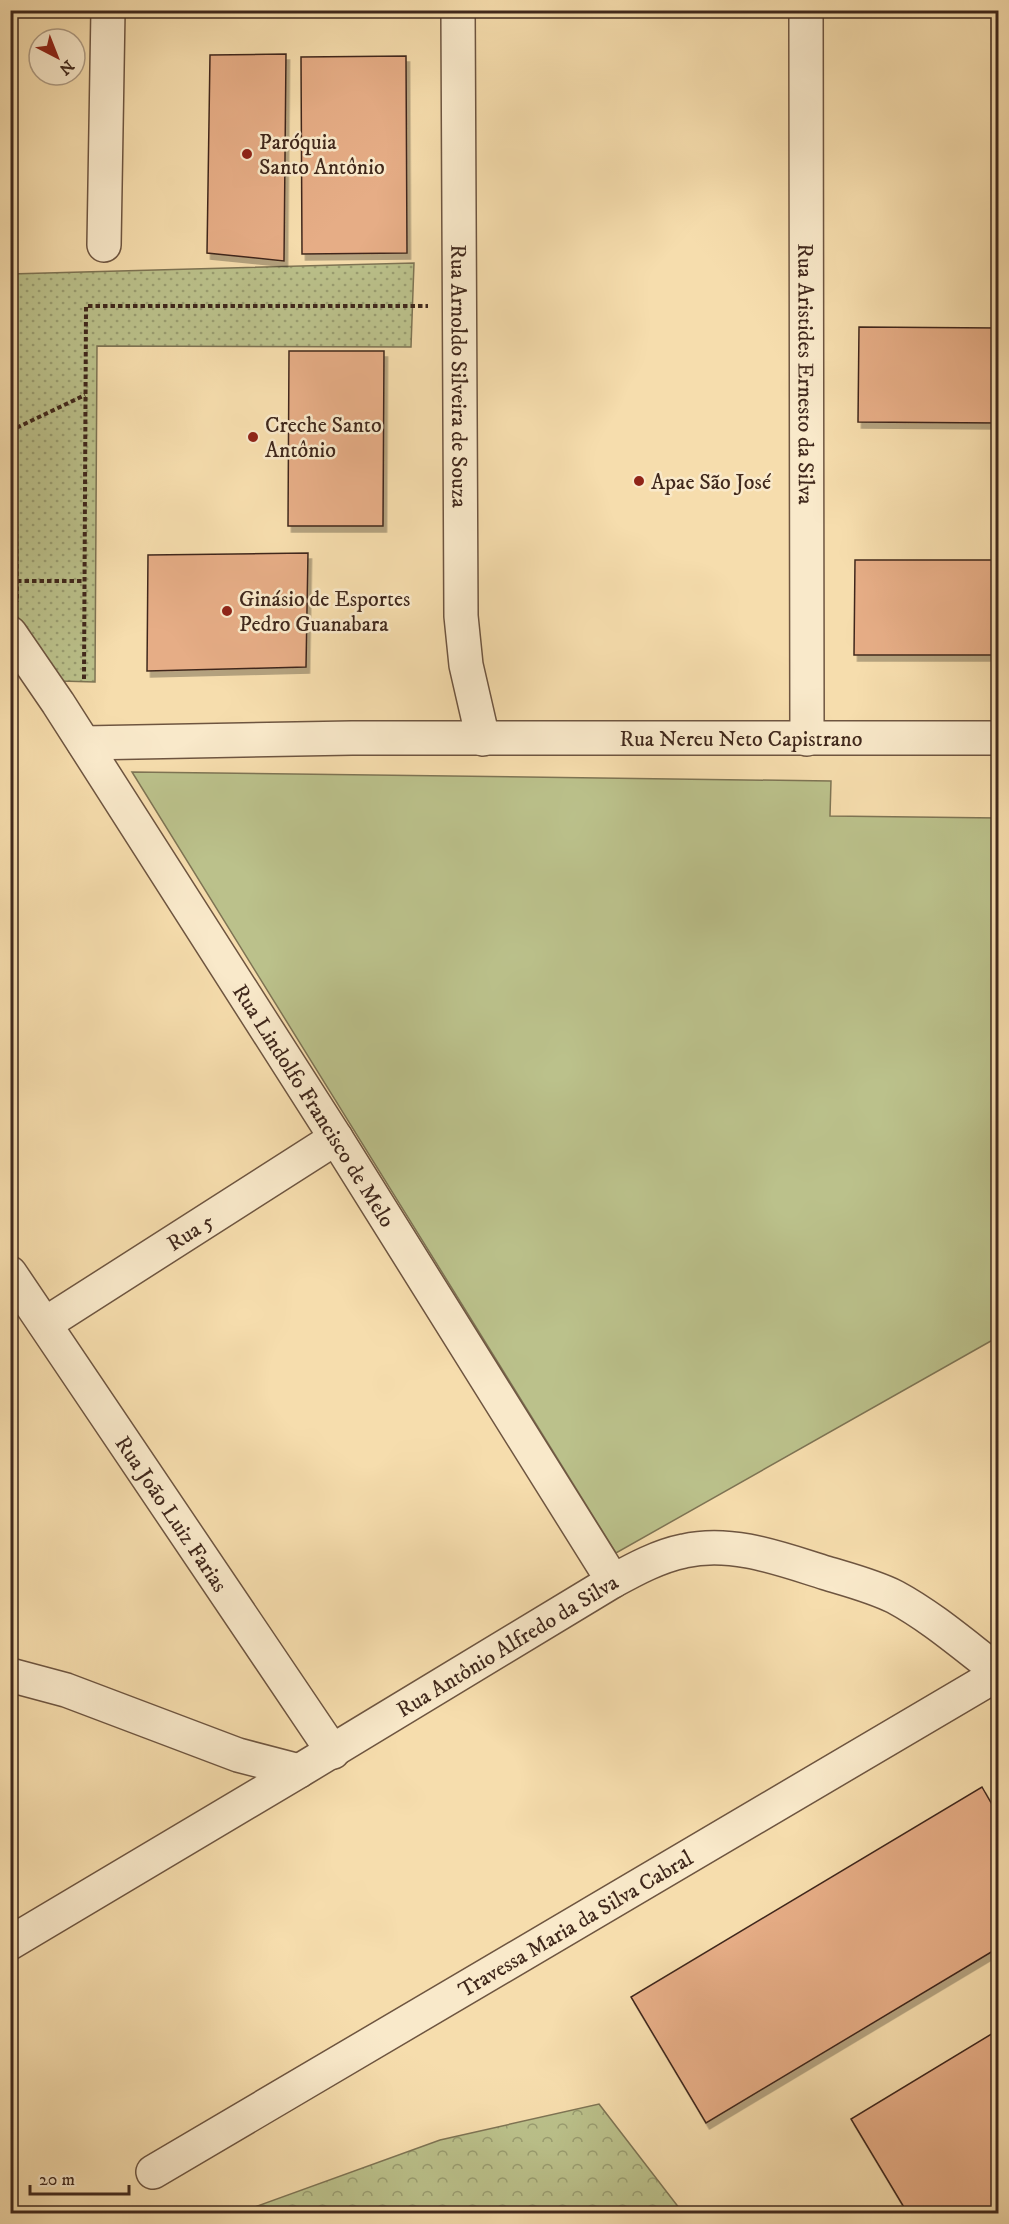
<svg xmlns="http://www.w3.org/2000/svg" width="1009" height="2224" viewBox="0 0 1009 2224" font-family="'IM FELL DW Pica',serif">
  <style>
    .grass { fill: #bbc18b; stroke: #7e7454; stroke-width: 1.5 }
    .forest { fill: url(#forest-crowns); stroke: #7e7454; stroke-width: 1.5 }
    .park { fill: url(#park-dots); stroke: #7e7454; stroke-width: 1.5 }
    .building { fill: #e6ad86; stroke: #40281c; stroke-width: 1.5; filter: url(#shadow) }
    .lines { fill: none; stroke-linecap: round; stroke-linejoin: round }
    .minor-casing { stroke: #6e5540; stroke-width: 36 }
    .path { stroke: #40281c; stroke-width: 4; stroke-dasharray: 4.5 3; stroke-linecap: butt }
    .minor { stroke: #f9e9ca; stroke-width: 33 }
    .poi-dot { fill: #8f2418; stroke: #f9e9ca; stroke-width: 2 }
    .labels { text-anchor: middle; stroke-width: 5; stroke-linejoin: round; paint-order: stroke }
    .poi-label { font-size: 22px; fill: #40281c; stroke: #f9e9ca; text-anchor: start }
    .street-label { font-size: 22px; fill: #40281c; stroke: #f9e9ca }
  </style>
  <defs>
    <pattern id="forest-crowns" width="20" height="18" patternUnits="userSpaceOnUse" patternTransform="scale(1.5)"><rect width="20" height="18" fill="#bbc18b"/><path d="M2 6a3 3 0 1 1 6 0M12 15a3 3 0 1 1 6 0" fill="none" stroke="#999d71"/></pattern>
    <pattern id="park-dots" width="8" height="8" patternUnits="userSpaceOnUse" patternTransform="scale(1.5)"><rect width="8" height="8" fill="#bbc18b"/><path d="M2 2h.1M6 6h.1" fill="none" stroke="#999d71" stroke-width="1.8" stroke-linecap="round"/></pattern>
    <filter id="shadow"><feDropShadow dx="3.5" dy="6" stdDeviation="0" flood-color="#0004"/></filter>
  </defs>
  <rect width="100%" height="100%" fill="#f6ddad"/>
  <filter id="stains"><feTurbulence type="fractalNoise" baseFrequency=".00333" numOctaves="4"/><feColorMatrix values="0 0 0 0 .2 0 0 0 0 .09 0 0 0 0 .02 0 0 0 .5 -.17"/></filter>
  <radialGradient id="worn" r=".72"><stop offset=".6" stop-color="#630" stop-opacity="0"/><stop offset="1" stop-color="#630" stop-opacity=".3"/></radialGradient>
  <path class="grass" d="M132,772L831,781L830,816L998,818V1337L616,1553Z"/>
  <path class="forest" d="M599,2104L683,2213H238L440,2140Z"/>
  <path class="park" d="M414,263L411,347L97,346L95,682L60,681L11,607L10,274Z"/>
  <g class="building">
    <path d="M286,54L284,261L207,253L210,55Z"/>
    <path d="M406,56L407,253L302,254L301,57Z"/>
    <path d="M859,327L998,328V423L858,422Z"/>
    <path d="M289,351H384L383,526H288Z"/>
    <path d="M308,553L306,667L147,671L148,555Z"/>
    <path d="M855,560H998V655H854Z"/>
    <path d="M982,1787L998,1815V1948L706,2123L631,1997Z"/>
    <path d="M998,2030V2214H908L851,2119Z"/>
  </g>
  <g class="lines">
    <g class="minor-casing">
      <g id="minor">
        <path id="s1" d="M458,10L461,616L466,665L483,739"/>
        <path id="s2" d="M806,10L807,739"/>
        <path d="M104,245L108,10"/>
        <path id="s3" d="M10,633L58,703L336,1138L613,1581"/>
        <path id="s4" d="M84,743L352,738H998"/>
        <path id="s5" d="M10,1273L333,1752"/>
        <path id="s6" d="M45,1324L336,1138"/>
        <path id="s7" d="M10,1675L66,1690L238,1755L299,1771L613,1581C635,1569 659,1556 684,1551C732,1540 781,1559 826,1573C849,1580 873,1586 895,1597C932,1617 965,1646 998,1671"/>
        <path d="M10,1943L299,1771"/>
        <path id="s8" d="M153,2172L998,1674"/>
      </g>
    </g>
    <g class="path">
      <path d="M15,429L17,602"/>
      <path d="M10,431L85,395"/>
      <path d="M17,581H84"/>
      <path d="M84,679L86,306H428"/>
    </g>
    <use href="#minor" class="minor"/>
  </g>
  <g class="poi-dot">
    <circle cx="247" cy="154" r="6"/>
    <circle cx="253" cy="437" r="6"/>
    <circle cx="639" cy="481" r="6"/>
    <circle cx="227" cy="611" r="6"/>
  </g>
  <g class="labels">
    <g class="poi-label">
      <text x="259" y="149">Paróquia<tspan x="259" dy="25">Santo Antônio</tspan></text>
      <text x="265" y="432">Creche Santo<tspan x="265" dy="25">Antônio</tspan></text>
      <text x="651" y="489">Apae São José</text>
      <text x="239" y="606">Ginásio de Esportes<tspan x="239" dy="25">Pedro Guanabara</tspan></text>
    </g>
    <g class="street-label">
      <text dy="8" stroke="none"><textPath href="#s2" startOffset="364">Rua Aristides Ernesto da Silva</textPath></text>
      <text dy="8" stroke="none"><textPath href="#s1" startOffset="366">Rua Arnoldo Silveira de Souza</textPath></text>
      <text dy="8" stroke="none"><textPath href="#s4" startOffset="657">Rua Nereu Neto Capistrano</textPath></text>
      <text dy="8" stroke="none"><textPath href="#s3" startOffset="562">Rua Lindolfo Francisco de Melo</textPath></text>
      <text dy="8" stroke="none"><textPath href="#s6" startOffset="172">Rua 5</textPath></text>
      <text dy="8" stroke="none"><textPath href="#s5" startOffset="290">Rua João Luiz Farias</textPath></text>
      <text dy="8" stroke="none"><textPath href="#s7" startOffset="548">Rua Antônio Alfredo da Silva</textPath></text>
      <text dy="8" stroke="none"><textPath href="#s8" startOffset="490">Travessa Maria da Silva Cabral</textPath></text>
    </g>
  </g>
  <rect width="1009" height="2224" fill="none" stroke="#f6ddad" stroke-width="36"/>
  <rect x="12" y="12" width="985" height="2200" fill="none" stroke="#40281c" stroke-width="3"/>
  <rect x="18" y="18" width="973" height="2188" fill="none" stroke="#40281c" stroke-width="1.5"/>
  <g transform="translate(57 57) rotate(138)"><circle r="28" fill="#f9e9ca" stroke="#af9c84" stroke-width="1.5"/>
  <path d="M0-4.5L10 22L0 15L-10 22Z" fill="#8f2418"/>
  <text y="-9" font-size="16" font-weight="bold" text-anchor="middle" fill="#40281c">N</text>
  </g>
  <path d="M30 2185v9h99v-9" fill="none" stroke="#40281c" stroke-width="3"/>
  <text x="39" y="2185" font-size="18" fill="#40281c" stroke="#f9e9ca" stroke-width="4.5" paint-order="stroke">20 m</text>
  <rect width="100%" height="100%" filter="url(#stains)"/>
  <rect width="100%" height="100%" fill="url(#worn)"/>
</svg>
